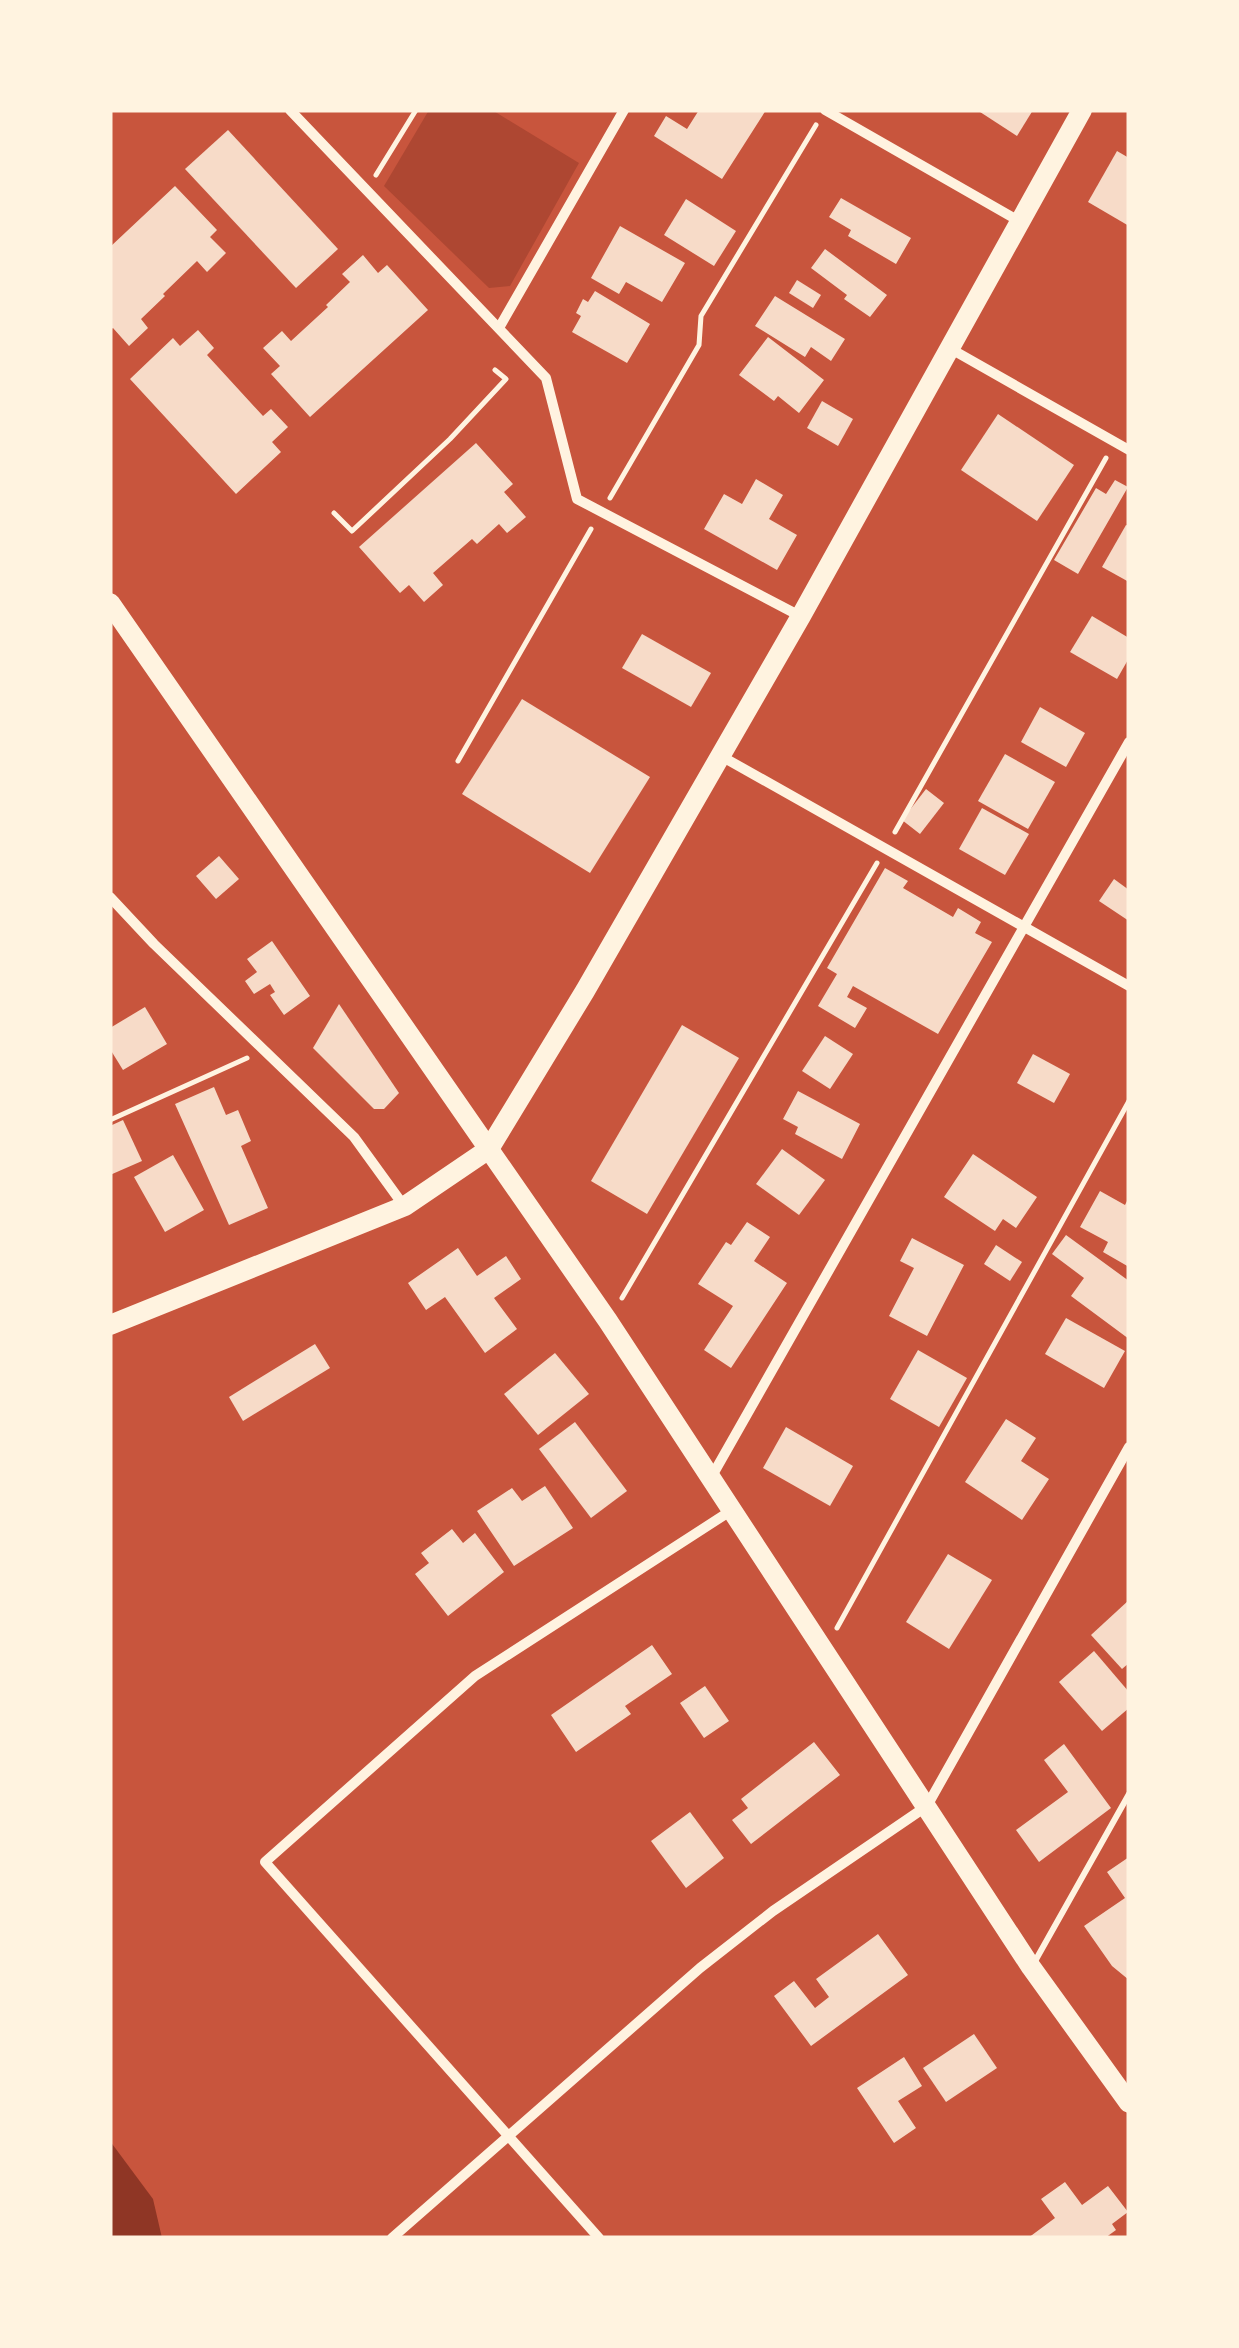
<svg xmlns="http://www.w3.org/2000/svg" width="1239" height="2348" viewBox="0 0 1239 2348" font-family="Cabin,sans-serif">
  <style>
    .green { fill: #ae4732 }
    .water { fill: #8f3625 }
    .building { fill: #f7dbc8 }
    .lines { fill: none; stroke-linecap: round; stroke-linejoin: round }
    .path { stroke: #fff3e0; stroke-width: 5 }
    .service { stroke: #fff3e0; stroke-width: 6 }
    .minor { stroke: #fff3e0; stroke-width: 10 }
    .secondary { stroke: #fff3e0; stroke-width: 20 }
  </style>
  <rect width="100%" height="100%" fill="#c8553d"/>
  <path class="green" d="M429,110H492L579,163L510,286L489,288L384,186Z"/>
  <path class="water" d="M110,2141L153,2199L162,2238H110Z"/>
  <g class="building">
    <path d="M699,110H766L722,179L654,136L666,116L687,129Z"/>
    <path d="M977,110H1033L1017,136Z"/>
    <path d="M228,130L338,249L296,288L185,169Z"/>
    <path d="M1117,151L1129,158V226L1088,202Z"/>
    <path d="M175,186L217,230L210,237L226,253L207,272L197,261L163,294L165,296L141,319L148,328L129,346L113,328L110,330V247Z"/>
    <path d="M841,198L911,238L896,264L848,236L851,230L829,217Z"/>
    <path d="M686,199L736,231L714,266L664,235Z"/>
    <path d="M620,226L685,263L662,302L626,282L619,294L591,278Z"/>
    <path d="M825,249L887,295L870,317L844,299L847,295L811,268Z"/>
    <path d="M363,255L378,273L387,265L428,310L310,417L271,374L280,366L263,348L282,331L291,341L328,307L326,305L350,282L342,274Z"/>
    <path d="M797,280L821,295L813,308L789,293Z"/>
    <path d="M595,291L650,324L627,363L572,332L581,316L576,313L583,299L588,302Z"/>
    <path d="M775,296L845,339L831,361L811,347L805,357L755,326Z"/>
    <path d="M198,330L214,348L207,355L263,416L271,409L288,427L272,442L281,452L236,494L130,379L173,338L180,346Z"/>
    <path d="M768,337L824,380L799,413L778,396L774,401L739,375Z"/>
    <path d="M822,401L853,419L838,446L807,428Z"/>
    <path d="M998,414L1074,465L1037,521L961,470Z"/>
    <path d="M476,443L513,484L504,492L526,517L507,533L499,524L477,544L472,539L433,573L443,585L424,602L409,585L400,593L359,547Z"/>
    <path d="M756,479L783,495L769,519L797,535L777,570L704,529L724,494L742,504Z"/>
    <path d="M1115,480L1128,487L1078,574L1054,560L1096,488L1106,494Z"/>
    <path d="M1126,525L1129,526V582L1102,567Z"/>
    <path d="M1092,616L1129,638V658L1117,679L1070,652Z"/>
    <path d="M642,634L711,673L691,707L622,668Z"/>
    <path d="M522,699L650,777L590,873L462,794Z"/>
    <path d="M1040,707L1085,733L1066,767L1021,742Z"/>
    <path d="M1005,754L1055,782L1028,829L978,801Z"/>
    <path d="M926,789L944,803L920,834L902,820Z"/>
    <path d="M982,808L1029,834L1005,875L959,849Z"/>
    <path d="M219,856L239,879L216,899L196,876Z"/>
    <path d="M885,868L908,881L903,888L953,917L958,908L981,922L975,933L992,942L938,1034L853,986L847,997L867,1008L855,1028L818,1006L837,974L827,968Z"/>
    <path d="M1114,879L1129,890V921L1099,901Z"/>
    <path d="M272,941L310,996L284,1015L270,995L275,992L270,984L254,994L245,981L257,972L247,959Z"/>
    <path d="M339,1004L399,1093L384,1109H374L313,1048Z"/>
    <path d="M145,1007L167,1044L123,1070L110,1049V1028Z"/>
    <path d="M682,1025L739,1058L647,1214L591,1181Z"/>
    <path d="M825,1036L853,1054L830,1089L802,1071Z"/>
    <path d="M1033,1054L1070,1074L1054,1103L1017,1083Z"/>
    <path d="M214,1087L226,1115L238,1110L251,1141L241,1146L268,1208L229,1225L175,1104Z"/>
    <path d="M798,1091L860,1124L842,1159L795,1134L798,1127L783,1119Z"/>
    <path d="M123,1120L142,1161L110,1175V1126Z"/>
    <path d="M782,1149L825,1180L799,1215L756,1184Z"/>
    <path d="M973,1154L1037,1197L1016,1228L1003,1219L995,1231L944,1197Z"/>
    <path d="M173,1155L204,1210L165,1232L134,1177Z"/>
    <path d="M1100,1191L1125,1205L1129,1197V1267L1103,1252L1108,1242L1080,1227Z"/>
    <path d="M747,1222L770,1237L754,1261L787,1283L731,1368L704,1350L733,1306L698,1284L726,1242L731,1245Z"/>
    <path d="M1066,1235L1129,1281V1339L1071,1296L1084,1278L1052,1254Z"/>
    <path d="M912,1238L964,1265L927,1336L889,1316L914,1268L900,1261Z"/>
    <path d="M996,1245L1022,1262L1010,1281L984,1264Z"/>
    <path d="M458,1248L477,1276L506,1256L521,1279L494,1298L517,1329L485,1353L445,1297L426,1310L408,1283Z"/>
    <path d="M1066,1318L1125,1351L1104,1388L1045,1354Z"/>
    <path d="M315,1344L330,1368L243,1421L229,1397Z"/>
    <path d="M918,1350L967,1378L939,1427L890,1399Z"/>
    <path d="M555,1353L589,1394L538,1435L504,1394Z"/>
    <path d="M1006,1419L1036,1438L1021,1461L1049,1479L1022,1520L965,1482Z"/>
    <path d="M575,1422L627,1491L591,1518L539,1449Z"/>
    <path d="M786,1427L853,1466L830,1506L763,1468Z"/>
    <path d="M545,1486L573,1528L514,1566L477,1511L512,1488L522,1501Z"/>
    <path d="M452,1529L463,1543L475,1533L504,1572L448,1616L415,1574L429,1563L421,1553Z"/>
    <path d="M948,1554L992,1580L949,1649L906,1622Z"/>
    <path d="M1129,1600V1663L1122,1669L1091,1635Z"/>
    <path d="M652,1645L672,1674L625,1706L631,1714L576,1752L551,1715Z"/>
    <path d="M1094,1651L1129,1692V1708L1102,1731L1059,1682Z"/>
    <path d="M705,1686L729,1721L704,1738L680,1703Z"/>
    <path d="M814,1742L840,1775L751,1844L732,1820L748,1808L741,1799Z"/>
    <path d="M1064,1744L1111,1808L1039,1862L1016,1830L1068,1792L1044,1760Z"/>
    <path d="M690,1812L724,1858L686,1888L651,1841Z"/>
    <path d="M1129,1857V1980L1112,1966L1084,1926L1125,1898L1107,1872Z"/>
    <path d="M878,1934L908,1975L811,2046L774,1996L794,1981L815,2008L829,1997L816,1979Z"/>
    <path d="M974,2034L997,2068L946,2102L923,2068Z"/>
    <path d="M904,2057L922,2086L898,2101L916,2128L894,2143L857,2088Z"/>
    <path d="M1065,2182L1082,2205L1108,2186L1128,2212L1112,2224L1116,2230L1105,2238H1028L1055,2218L1041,2199Z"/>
  </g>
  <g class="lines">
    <g class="path">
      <path d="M376,175L416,110"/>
      <path d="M610,498L699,345L701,316L816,125"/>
      <path d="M334,513L352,531L450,439L506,379L495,370"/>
      <path d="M458,761L591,529"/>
      <path d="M895,832L1106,458"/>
      <path d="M110,1120L247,1058"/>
      <path d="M622,1298L877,863"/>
      <path d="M837,1628L1129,1101"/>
    </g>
    <path class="service" d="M1034,1963L1129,1794"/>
    <g class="minor">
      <path d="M290,110L546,378L577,499L800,616"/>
      <path d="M825,110L1019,221"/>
      <path d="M499,328L624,110"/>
      <path d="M951,349L1129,450"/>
      <path d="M721,756L1129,986"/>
      <path d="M110,897L154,944L354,1137L404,1206"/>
      <path d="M712,1476L1129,742"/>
      <path d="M392,2238L700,1968L773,1911L927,1806L1129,1447"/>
      <path d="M599,2238L265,1862L475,1676L732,1510"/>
    </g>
    <g class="secondary">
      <path d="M110,603L608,1321L1031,1967L1129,2103"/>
      <path d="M110,1325L405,1206L489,1149L585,991L801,616L1082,110"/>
    </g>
  </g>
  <rect width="1239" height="2348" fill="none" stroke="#fff3e0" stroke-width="225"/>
</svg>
